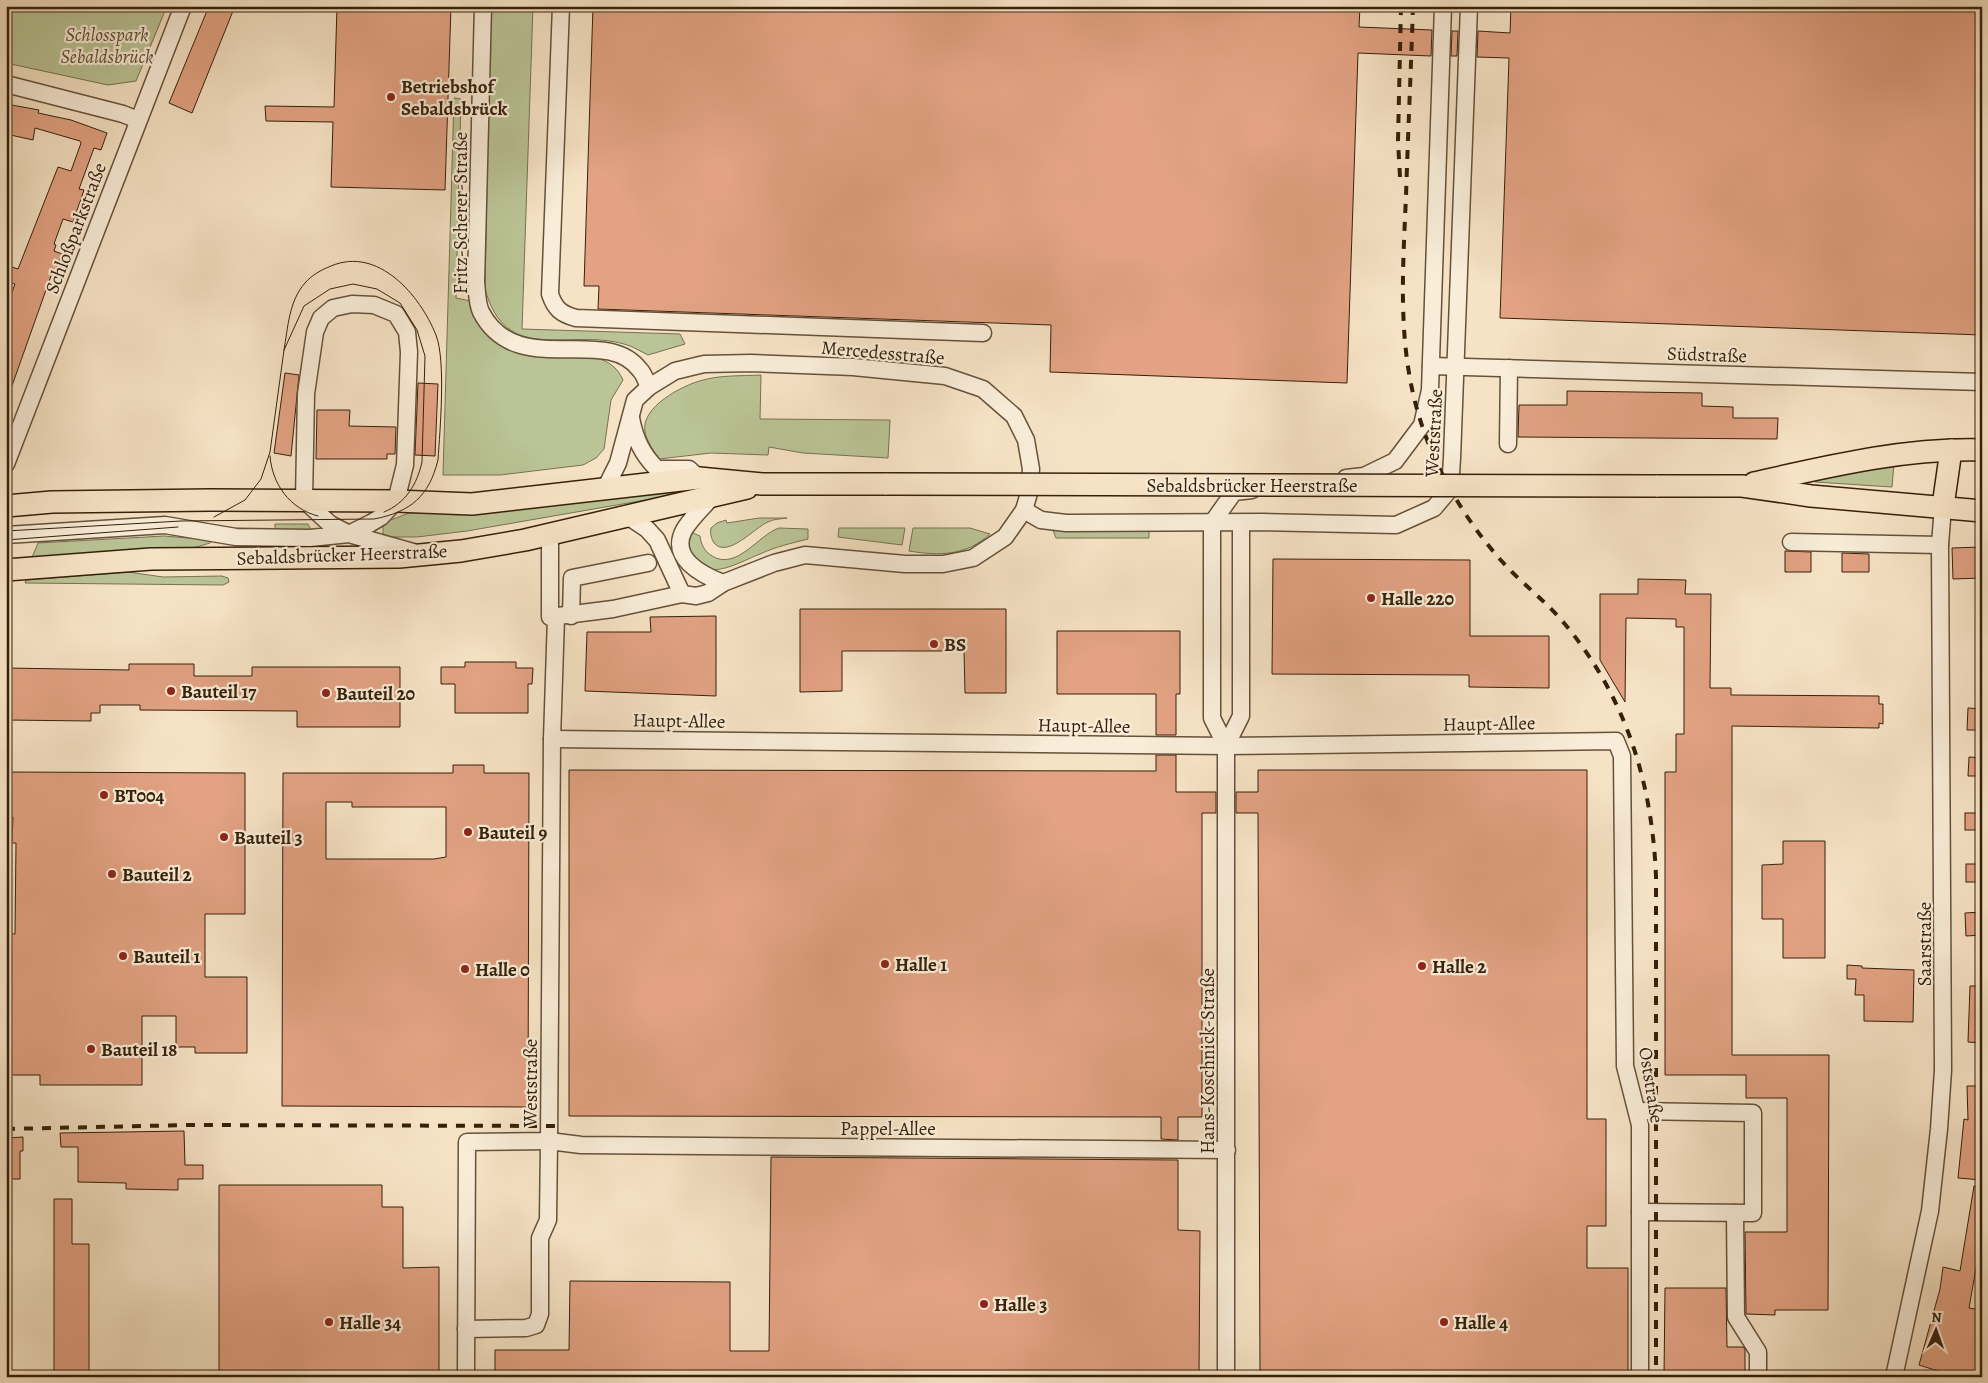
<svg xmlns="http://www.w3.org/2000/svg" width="1988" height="1383" viewBox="0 0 1988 1383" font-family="Alegreya,serif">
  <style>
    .green { fill: #bac496; stroke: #787250 }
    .building { fill: #e2a283; stroke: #36200a; fill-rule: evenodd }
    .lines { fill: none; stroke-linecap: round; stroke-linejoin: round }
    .minor-casing { stroke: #665139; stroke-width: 19 }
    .major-casing { stroke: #36200a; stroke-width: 24 }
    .minor { stroke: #f9edd9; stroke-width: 16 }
    .major { stroke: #f6e3c5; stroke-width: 21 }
    .tram { stroke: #36200a; stroke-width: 1 }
    .rail { stroke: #36200a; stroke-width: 4; stroke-dasharray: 9 9; stroke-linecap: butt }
    .major-bridge-casing { stroke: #36200a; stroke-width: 24; stroke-linecap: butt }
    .major-bridge { stroke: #f6e3c5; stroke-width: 21 }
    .poi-dot { fill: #8f2418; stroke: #f9edd9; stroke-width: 2 }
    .labels { text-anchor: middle; stroke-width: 4.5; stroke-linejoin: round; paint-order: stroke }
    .park-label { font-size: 19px; font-style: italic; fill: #5e5134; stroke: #f9edd9 }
    .poi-label { font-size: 19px; font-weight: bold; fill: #36200a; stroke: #f9edd9; text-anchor: start }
    .street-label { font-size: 19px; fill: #36200a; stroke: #f9edd9 }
  </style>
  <rect width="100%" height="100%" fill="#f6e3c5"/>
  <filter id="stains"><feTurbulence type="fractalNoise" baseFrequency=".004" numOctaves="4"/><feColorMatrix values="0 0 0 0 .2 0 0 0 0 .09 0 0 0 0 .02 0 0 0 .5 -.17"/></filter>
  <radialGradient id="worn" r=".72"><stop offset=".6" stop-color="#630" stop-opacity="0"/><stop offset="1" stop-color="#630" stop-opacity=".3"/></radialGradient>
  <g class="green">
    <path d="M6,6H167L136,81L108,85L6,63Z"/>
    <path d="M490,6H533L522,329L680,334L685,344L648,355C640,351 632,346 624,344C567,328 506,366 485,289Z"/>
    <path d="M454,98L461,99L456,298L471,301C477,312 483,329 491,338C526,374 603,333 623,380L611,400L604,449L596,458L583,465L500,475H443Z"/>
    <path d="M761,375L760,419L890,420L888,458L803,453L769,447L768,455L711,453L659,459C654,451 647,442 645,432C640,407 683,385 703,380C721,375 742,376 761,375Z"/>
    <path d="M1894,463L1892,487L1815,482V478Z"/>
    <path d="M670,492L671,494L657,498L467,531L417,537H383V523L409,513L487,511Z"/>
    <path d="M759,518H787C781,519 773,519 768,522C755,527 728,559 714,543C711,538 710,533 711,528L717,523L726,520L727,523Z"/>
    <path d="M275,524H308L312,532H275Z"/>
    <path d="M779,528L808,529V539C792,543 775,547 760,554C739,562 701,587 690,550C688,544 689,536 693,533L700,536C701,544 704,551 712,556C737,571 758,535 779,528Z"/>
    <path d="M839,528H905L902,545L838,537Z"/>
    <path d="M913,528H970L990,534C966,556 939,556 909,551Z"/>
    <path d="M1053,530L1149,531V538H1056Z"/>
    <path d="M164,536L212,540L210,543L190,549L30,562L38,543Z"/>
    <path d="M128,572L163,577L222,576L228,578L229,582L223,585L25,583L26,580Z"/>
  </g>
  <g class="building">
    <path d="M209,6H235L192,113L169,103Z"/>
    <path d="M337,6H451L445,190L331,187L333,122L266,121L265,106L334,107Z"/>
    <path d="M593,6H1360L1359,27L1432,30L1431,56L1358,53L1347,383L1050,372L1051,325L598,309L599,286H584Z"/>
    <path d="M1511,6H1982V335L1500,318L1509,58L1477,57L1478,31L1510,33Z"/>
    <path d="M1452,31H1458L1457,56H1451Z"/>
    <path d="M6,104L39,110L38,113L71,120L107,133L101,150L94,148L79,189L84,190L73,222L63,219L54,244L56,245L54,251L62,254L54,274L52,273L8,397L6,308L15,284L6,281V265L18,269L58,167L71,171L81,143L80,141L35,128L33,140L6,134Z"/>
    <path d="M285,373L299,375L291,456L274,453Z"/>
    <path d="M418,383L438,384L435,456L415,455Z"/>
    <path d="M1567,391L1702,393V406L1733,407V418H1778L1777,439L1518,437L1519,405H1567Z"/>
    <path d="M317,410H350L349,426L396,427L395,454H387V459H316Z"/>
    <path d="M1982,547V578L1953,579L1952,548Z"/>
    <path d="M1785,551L1811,552V572H1785Z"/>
    <path d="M1842,553L1869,554V572H1842Z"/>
    <path d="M1273,559L1470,560V636H1549V688L1469,687V675L1272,674Z"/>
    <path d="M1638,579L1686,580L1685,594H1711L1710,688H1731V695L1879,696V704H1883V724L1879,723V728L1732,726V1055H1829L1828,1310H1775V1315L1746,1314L1745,1232H1787V1098H1746V1075H1665V772H1676V734H1684V627H1676V619L1626,618L1625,702L1600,660V594H1638Z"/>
    <path d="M800,609H1006V693H965L964,651H842V691L800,692Z"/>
    <path d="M716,616V696L585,691L587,632H651L650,617Z"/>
    <path d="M1057,631H1180V694H1176V735H1156V694H1057Z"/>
    <path d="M465,662H516V668H533L532,684H528V713H455V684H441V667H465Z"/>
    <path d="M129,664H194V676H252V667H400V727H297V711L140,710V705H100V713H91V721L6,720V668L129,670Z"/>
    <path d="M1968,708L1982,709V730H1967Z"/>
    <path d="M1156,755H1176V792H1216V813H1202V1117H1178V1140L1161,1139V1117L569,1116V770L1156,771Z"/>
    <path d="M1969,757L1982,758V776H1968Z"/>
    <path d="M453,765H484V773H529L528,1107L282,1106L283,773H453ZM326,802H352V807H446V857L434,859H326Z"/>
    <path d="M1258,770H1587V1119H1606V1226H1587V1268H1628V1377H1260L1258,813H1236V792H1258Z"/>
    <path d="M6,772L245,773V914H205V977H247V1053H195V1047H176V1016H142V1085H40V1075H6V934H15L16,843H12L13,817H6Z"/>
    <rect x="1965" y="813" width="17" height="17"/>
    <path d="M1783,841H1825V958H1783V919H1762V865L1783,864Z"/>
    <rect x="1966" y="864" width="16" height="18"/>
    <path d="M1982,912V935L1966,936L1965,913Z"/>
    <path d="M1847,965L1862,966V968L1914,970L1913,1022L1864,1021V995H1855L1856,979H1847Z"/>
    <path d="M1970,986H1982V1043L1968,1042Z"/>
    <path d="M1967,1086H1982V1180L1958,1178L1964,1119L1968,1120Z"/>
    <path d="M184,1131L185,1165H203V1179H178V1190L126,1189V1183L78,1182V1147H61L60,1133Z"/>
    <path d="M23,1137V1151H20V1179H6V1138Z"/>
    <path d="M771,1157L1178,1160V1230L1200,1231L1199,1377H495V1350H569L570,1281L730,1282V1351H769Z"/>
    <path d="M219,1185H382V1207H403V1268L439,1267V1377H219Z"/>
    <path d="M1974,1186L1982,1187V1269L1976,1268L1969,1308L1982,1310V1377H1957L1919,1365L1940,1289L1943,1267L1960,1271Z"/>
    <path d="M54,1199H72V1244H89V1377H54Z"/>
    <path d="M1665,1288H1726L1727,1347H1743L1745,1349V1377H1664Z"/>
  </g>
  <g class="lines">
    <g class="minor-casing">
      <g id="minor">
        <path d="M483,6L476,282C477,291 477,304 481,312C517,381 605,323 640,370C644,374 646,381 649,387"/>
        <path d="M561,6L550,294C555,309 561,314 576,318L983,333"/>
        <path d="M6,84L123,114L138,120"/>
        <path d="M1431,366L1982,382"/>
        <path d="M631,418C635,439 642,454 657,469H689L699,478"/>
        <path d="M1508,444L1509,368"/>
        <path d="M6,464L183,6"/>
        <path d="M1346,478L1364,476L1395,461L1422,425L1430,390L1443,6"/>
        <path d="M712,497C703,507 691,518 684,530C669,558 702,575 723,583"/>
        <path d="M1024,510L1041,520L1066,523L1262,522L1396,525L1434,508L1450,489L1452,458L1469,6"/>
        <path d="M626,515L647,529L657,540L682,594"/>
        <path d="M550,533V617L613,609L682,594L696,596L708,593L723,583L774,563L805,555L905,564H943L973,558L1005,537L1024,510L1029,493L1031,469L1026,440L1014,416L983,389L945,376L853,367L751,363L704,364L675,371L649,387L635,400L618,463L606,487"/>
        <path d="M6,535L165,525L236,537L310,538L349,534L371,523L381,517L396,501L405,465L409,352L407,332L396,314L374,305L352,304L333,308L321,318L315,332L306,394L304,500L330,524L349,534L413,552"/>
        <path d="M1791,542L1940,545"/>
        <path d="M571,616L572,578L648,563"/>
        <path d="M552,739L1226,746L1616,741L1622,756L1625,1066L1640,1125V1377"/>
        <path d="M1226,746L1241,716V524"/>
        <path d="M1637,1111L1753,1113V1213L1640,1212"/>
        <path d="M1735,1213L1736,1317L1758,1352V1377"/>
        <path d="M466,1329L526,1328L536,1325L540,1314V1238L548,1220L549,1141L581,1145L1227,1150"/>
        <path d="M466,1377L467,1142L549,1141L552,739L556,617"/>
        <path d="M1226,1377V746L1212,718V523L1234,492L1252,490"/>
        <path d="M1894,1377L1930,1211L1939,1129L1943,1070L1940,545L1943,506"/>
      </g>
    </g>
    <g class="major-casing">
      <g id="major">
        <path d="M1754,483C1830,466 1904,448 1982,450"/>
        <path d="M1656,486H1742L1811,496L1982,511"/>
        <path d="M6,506L52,502L210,500L396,501L472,504L699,478L762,484H887"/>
        <path d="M1943,506L1951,450"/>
        <path d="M6,570L151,559L399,557L461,551L525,540L747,488"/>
      </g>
    </g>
    <use href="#minor" class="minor"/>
    <use href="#major" class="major"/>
    <g class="tram">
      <path d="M270,456C272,484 290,509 318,516"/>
      <path d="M214,517L245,500L261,479L270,452L284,350L304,306L330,289L353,284L377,289L400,303L417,330L425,356L422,462C417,484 406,503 384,512"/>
      <path d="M6,531L181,521L374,519C411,512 429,496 438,460C440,430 446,361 436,335C420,295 378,246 331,266C321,270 312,275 305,283C289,301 288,327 284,350"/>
      <path d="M6,540L178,527"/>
    </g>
    <g class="rail">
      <path d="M1413,6C1411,69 1408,133 1406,196C1402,290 1395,372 1436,461C1454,500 1480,539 1510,570C1528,588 1548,604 1564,623C1626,697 1652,782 1656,876V1377"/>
      <path d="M1400,177L1398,141L1401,6"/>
      <path d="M6,1129L188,1125L562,1126"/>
    </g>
    <g class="major-bridge-casing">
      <path id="major-bridge" d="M887,484L1656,486"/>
    </g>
    <use href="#major-bridge" class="major-bridge"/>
  </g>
  <g class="poi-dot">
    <circle cx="391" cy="97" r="5"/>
    <circle cx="1371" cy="598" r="5"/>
    <circle cx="934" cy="644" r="5"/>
    <circle cx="171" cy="691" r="5"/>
    <circle cx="326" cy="693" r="5"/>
    <circle cx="104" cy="795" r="5"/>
    <circle cx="468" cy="832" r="5"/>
    <circle cx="224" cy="837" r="5"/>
    <circle cx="112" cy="874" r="5"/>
    <circle cx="123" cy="956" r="5"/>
    <circle cx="885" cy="964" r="5"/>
    <circle cx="1422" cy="966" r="5"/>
    <circle cx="465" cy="969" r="5"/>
    <circle cx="91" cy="1049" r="5"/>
    <circle cx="984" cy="1304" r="5"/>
    <circle cx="329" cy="1322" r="5"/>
    <circle cx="1444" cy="1322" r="5"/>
  </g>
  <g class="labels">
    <g class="park-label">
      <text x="107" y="41">Schlosspark<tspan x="107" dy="22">Sebaldsbrück</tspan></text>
    </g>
    <g class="poi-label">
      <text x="401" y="93">Betriebshof<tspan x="401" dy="22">Sebaldsbrück</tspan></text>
      <text x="1381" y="605">Halle 220</text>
      <text x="944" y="651">BS</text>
      <text x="181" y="698">Bauteil 17</text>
      <text x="336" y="700">Bauteil 20</text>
      <text x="114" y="802">BT004</text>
      <text x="478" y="839">Bauteil 9</text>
      <text x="234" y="844">Bauteil 3</text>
      <text x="122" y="881">Bauteil 2</text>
      <text x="133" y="963">Bauteil 1</text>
      <text x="895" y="971">Halle 1</text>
      <text x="1432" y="973">Halle 2</text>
      <text x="475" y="976">Halle 0</text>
      <text x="101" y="1056">Bauteil 18</text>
      <text x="994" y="1311">Halle 3</text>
      <text x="339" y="1329">Halle 34</text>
      <text x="1454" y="1329">Halle 4</text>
    </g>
    <g class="street-label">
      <text transform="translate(460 213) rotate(-90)" y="7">Fritz-Scherer-Straße</text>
      <text transform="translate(75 228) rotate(-69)" y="7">Schloßparkstraße</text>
      <text transform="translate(883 352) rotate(5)" y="7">Mercedesstraße</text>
      <text transform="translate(1707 354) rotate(2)" y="7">Südstraße</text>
      <text transform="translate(1433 433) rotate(-87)" y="7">Weststraße</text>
      <text x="1252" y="492">Sebaldsbrücker Heerstraße</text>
      <text transform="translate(342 554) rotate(-2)" y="7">Sebaldsbrücker Heerstraße</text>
      <text transform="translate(679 720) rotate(1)" y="7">Haupt-Allee</text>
      <text transform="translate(1489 723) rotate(-1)" y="7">Haupt-Allee</text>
      <text transform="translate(1084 725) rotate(1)" y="7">Haupt-Allee</text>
      <text transform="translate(1924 944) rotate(-90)" y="7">Saarstraße</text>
      <text transform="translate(1207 1061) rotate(-90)" y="7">Hans-Koschnick-Straße</text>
      <text transform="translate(530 1083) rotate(-90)" y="7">Weststraße</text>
      <text transform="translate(1652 1085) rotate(81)" y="7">Oststraße</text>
      <text x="888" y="1135">Pappel-Allee</text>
    </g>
  </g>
  <rect width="1988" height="1383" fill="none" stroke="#f6e3c5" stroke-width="25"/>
  <rect x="8" y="8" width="1973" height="1368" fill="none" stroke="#36200a" stroke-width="2.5"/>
  <rect x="12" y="12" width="1963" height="1358" fill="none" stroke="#36200a"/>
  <g transform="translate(1936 1330) rotate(2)" stroke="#f9edd9" stroke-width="4" paint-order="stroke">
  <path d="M0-4L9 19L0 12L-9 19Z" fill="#36200a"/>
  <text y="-8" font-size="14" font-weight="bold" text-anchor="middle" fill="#36200a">N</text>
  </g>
  <rect width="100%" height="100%" filter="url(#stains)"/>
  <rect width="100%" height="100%" fill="url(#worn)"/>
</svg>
